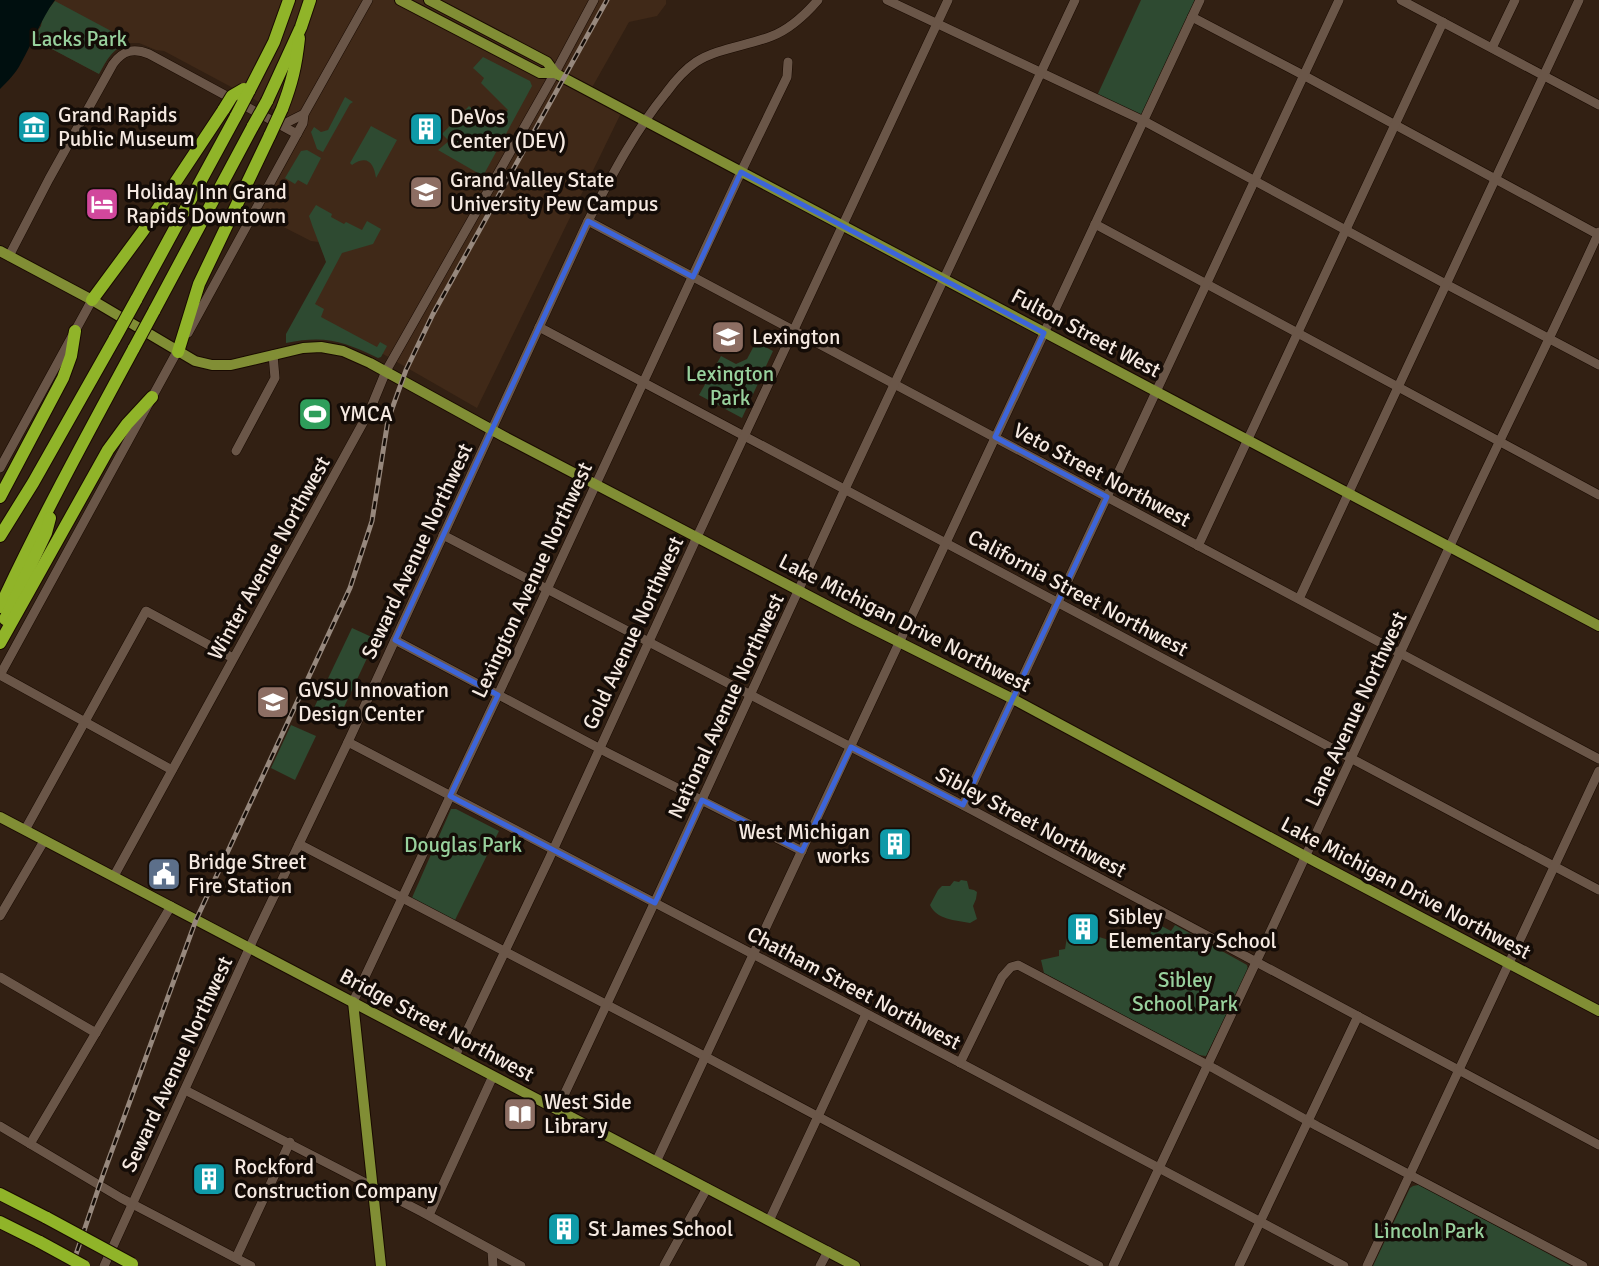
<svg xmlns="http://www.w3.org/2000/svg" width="1599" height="1266" viewBox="0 0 1599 1266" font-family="Signika,sans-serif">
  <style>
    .built { fill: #402918 }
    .green { fill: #2e4a31 }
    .water { fill: #000f0f }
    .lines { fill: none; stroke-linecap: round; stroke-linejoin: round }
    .minor-casing { stroke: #190a01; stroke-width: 10 }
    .major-casing { stroke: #190a01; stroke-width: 12 }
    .highway-casing { stroke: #190a01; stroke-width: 14 }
    .minor { stroke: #6a5648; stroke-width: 9 }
    .major { stroke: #818e35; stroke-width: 10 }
    .highway { stroke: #90b429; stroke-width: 12 }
    .rail-casing { stroke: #97887d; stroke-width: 5 }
    .rail { stroke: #140c07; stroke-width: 2.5; stroke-dasharray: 8; stroke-linecap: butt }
    .highway-bridge-casing { stroke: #190a01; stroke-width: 14; stroke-linecap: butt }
    .highway-bridge { stroke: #90b429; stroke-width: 12 }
    .marked { fill: none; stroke: #3d65d9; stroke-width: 5; stroke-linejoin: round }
    .labels { text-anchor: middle; stroke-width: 7; stroke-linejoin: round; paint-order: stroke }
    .park-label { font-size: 21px; fill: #98d19d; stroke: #140c07 }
    .poi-label { font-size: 21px; fill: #f5e9e1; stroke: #140c07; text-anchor: start }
    .street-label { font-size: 21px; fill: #f5e9e1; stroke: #140c07 }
  </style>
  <rect width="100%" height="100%" fill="#322013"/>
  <path class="built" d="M55,0H666V4L657,16L629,22L590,91L623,109L477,408L383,354L341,335L291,336L328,267L319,242L311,241L258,214L306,127L164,51L156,50L139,43H126L117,48L109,56L99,74L33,39L41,26L43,16Z"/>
  <g class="green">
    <path d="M1141,0H1201L1144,121L1096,98Z"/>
    <path d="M55,1L128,40V43C112,49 107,60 99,74L33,39L41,26L43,16Z"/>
    <path d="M483,57L530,81L532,86L483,176L438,150L449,141L442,134L469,106L491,126L508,110L481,83L484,78L473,68Z"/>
    <path d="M345,97L353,102L350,104L323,152L317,149L311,132L314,127L321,132L328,130Z"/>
    <path d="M371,126L397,140L376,178C374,164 368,154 352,165L350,163Z"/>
    <path d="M307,150L321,158L307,185L298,180L295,184L285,178L301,151Z"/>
    <path d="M316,205L332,214L331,217L344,224L346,222L362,230L367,221L381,229L373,244L342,253L315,304L324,309L321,317L377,347L380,342L387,346L381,357L378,358C343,341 325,335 286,343V334L326,262C321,247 314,232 309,216Z"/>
    <path d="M756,342L773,351L742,418L699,395L721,356L736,364L747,359Z"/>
    <path d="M352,628L376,639L337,722L313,710Z"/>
    <path d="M291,725L316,736L295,780L271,768Z"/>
    <path d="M451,809H456L499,831L454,922L411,900Z"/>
    <path d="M961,880L967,881L969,889L974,890L977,892L976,899L973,906L977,919L970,923C955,920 937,920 930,905L938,890L942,886H950L954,881L959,882Z"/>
    <path d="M1154,922L1171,931L1175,925L1247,965L1248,970L1206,1056L1198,1055L1044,973L1041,960L1059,956V950L1065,949L1068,931L1077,930L1134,948L1136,946L1146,949Z"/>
    <path d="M1418,1185H1420L1571,1266H1373L1410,1188L1413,1186Z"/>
  </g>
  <path class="water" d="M0,0H55C41,19 33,42 21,63C16,73 8,81 0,89Z"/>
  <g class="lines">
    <g class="minor-casing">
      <g id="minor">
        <path d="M887,0L1144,121L1440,281L1599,365"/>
        <path d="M1401,0L1599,105"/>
        <path d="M1192,17L1303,75L1599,235"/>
        <path d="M1492,48L1515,0"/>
        <path d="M277,123H286L304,114"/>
        <path d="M588,221L1599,759"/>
        <path d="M1095,224L1599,495"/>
        <path d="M9,256L49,179L113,64C123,50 134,48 149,54L297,134"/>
        <path d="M539,327L1599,890"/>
        <path d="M188,333L303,123L304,114L368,0"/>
        <path d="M236,451L275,378L273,355"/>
        <path d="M0,468L92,300"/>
        <path d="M443,535L972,810L1599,1145"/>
        <path d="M1198,546L1443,22"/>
        <path d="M1299,599L1579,0"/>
        <path d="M395,640L608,753L802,851"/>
        <path d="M0,675L179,348"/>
        <path d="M0,675L172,770"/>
        <path d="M348,742L953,1059L1344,1266"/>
        <path d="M963,805L1339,0"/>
        <path d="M25,830L146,611L233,658"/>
        <path d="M299,844L661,1033L1099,1266"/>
        <path d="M114,876L370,410L386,371L555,73L594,0"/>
        <path d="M0,916L44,841"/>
        <path d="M0,977L96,1033"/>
        <path d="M353,1002L498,695L741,172L787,77L788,62"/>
        <path d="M455,1056L549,859L697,537L948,0"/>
        <path d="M960,1063L1002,977L1011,967L1018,965L1215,1069L1317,1126L1583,1266"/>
        <path d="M185,1090L422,1212L521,1266"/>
        <path d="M557,1110L659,893L845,489L1075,0"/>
        <path d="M0,1126L121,1198L251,1266"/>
        <path d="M30,1144L171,906"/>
        <path d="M656,1162L1200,0"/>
        <path d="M429,1215L493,1076"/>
        <path d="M769,1221L866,1014"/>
        <path d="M492,1251L493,1266"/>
        <path d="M236,1258L290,1142"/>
        <path d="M104,1266L253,940L348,742L588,221C611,177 634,132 666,93C674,82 684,70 696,62C718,48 747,46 772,36C790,29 805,15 818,0"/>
        <path d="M664,1266L707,1188"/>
        <path d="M820,1266L828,1251"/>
        <path d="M1113,1266C1226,1027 1338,788 1449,548C1498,442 1551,338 1599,232"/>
        <path d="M1239,1266L1358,1016"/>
        <path d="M1367,1266L1599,771"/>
      </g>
    </g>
    <g class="major-casing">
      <g id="major">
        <path d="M400,0L540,73H555"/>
        <path d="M429,0L547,62L555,73L564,78L1599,626"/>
        <path d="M0,251L92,300L195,361L212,365H231L303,348L321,347L343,351L370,363L503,436L855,620L1013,699L1316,862L1599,1011"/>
        <path d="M0,817L855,1266"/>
        <path d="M353,1002L381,1266"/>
      </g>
    </g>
    <g class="highway-casing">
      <g id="highway">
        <path d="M249,91L274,42L289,0"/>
        <path d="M267,101L301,27L310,0"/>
        <path d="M282,109C292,83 296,66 299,38"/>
        <path d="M92,300L143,231L224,109"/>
        <path d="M136,300L236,116"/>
        <path d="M154,311L253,126"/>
        <path d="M178,352L199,284L270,135"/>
        <path d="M0,497L63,378L71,356L75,331"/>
        <path d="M0,536L33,483L115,338"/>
        <path d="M0,607C41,519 88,433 134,348"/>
        <path d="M5,619L46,533L50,518"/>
        <path d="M0,643L108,450L127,424L152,397"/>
        <path d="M0,1194L47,1218"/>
        <path d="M0,1222L40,1242"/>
      </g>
    </g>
    <use href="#minor" class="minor"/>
    <use href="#major" class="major"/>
    <use href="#highway" class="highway"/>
    <g class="rail-casing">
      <path id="rail" d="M72,1266L103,1175L196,920L350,588L372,521L388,420L406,370L433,314L607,0"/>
    </g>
    <use href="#rail" class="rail"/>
    <g class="highway-bridge-casing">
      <g id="highway-bridge">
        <path d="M224,109L232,96L244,89"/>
        <path d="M236,116L249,91"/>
        <path d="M253,126L267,101"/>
        <path d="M270,135L282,109"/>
        <path d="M115,338L136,300"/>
        <path d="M134,348L154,311"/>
        <path d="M47,1218L132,1264"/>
        <path d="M40,1242L84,1266"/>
      </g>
    </g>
    <use href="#highway-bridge" class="highway-bridge"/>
  </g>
  <path class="marked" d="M741,172L1044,333L995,437L1107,497L963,805L851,747L802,851L702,800L655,903L450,796L498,695L395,640L588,221L693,277Z"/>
  <defs>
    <g id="museum-square" transform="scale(1.75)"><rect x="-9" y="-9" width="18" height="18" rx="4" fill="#0f9aa8" stroke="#140c07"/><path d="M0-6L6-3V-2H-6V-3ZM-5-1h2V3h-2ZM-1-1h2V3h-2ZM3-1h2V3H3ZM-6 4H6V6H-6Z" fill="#fff"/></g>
    <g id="building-square" transform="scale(1.75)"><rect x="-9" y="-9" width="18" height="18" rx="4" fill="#0f9aa8" stroke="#140c07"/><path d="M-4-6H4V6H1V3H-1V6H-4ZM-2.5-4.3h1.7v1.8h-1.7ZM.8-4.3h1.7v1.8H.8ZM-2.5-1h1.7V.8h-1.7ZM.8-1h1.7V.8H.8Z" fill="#fff"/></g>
    <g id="university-square" transform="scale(1.75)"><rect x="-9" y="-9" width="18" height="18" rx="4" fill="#8d6e63" stroke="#140c07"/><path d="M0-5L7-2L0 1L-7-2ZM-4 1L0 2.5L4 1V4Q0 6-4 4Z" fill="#fff"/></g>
    <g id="hotel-square" transform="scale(1.75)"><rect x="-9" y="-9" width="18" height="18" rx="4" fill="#d1479c" stroke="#140c07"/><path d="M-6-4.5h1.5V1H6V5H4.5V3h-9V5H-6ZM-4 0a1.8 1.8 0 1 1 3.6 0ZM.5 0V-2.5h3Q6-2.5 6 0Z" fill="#fff"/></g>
    <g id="school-square" transform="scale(1.75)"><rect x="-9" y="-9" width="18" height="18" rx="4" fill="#8d6e63" stroke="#140c07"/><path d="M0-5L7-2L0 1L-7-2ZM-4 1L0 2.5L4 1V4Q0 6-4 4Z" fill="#fff"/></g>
    <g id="stadium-square" transform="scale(1.75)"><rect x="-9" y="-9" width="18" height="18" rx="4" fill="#2e9e5b" stroke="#140c07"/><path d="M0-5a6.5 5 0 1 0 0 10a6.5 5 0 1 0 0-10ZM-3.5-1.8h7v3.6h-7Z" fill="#fff"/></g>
    <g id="civic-square" transform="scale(1.75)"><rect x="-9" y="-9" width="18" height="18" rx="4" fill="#5c6f8a" stroke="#140c07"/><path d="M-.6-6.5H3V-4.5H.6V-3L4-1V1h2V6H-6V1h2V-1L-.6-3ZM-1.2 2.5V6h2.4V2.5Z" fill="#fff"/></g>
    <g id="library-square" transform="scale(1.75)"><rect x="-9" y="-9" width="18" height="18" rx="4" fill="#8d6e63" stroke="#140c07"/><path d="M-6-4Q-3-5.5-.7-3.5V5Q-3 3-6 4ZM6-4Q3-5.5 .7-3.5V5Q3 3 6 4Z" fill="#fff"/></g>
  </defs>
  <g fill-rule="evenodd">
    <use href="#museum-square" x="34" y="127"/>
    <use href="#building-square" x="426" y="129"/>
    <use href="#university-square" x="426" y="192"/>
    <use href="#hotel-square" x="102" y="204"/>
    <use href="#school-square" x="728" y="337"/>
    <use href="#stadium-square" x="315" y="414"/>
    <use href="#university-square" x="273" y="702"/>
    <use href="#building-square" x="895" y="844"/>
    <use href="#civic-square" x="164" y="874"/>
    <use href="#building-square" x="1083" y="929"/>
    <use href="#library-square" x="520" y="1114"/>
    <use href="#building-square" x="209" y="1179"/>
    <use href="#building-square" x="564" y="1229"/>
  </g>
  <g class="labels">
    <g class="park-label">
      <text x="79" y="46">Lacks Park</text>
      <text x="730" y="381">Lexington<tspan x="730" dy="24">Park</tspan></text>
      <text x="463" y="852">Douglas Park</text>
      <text x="1185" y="987">Sibley<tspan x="1185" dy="24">School Park</tspan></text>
      <text x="1429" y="1238">Lincoln Park</text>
    </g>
    <g class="poi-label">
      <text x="58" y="122">Grand Rapids<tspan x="58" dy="24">Public Museum</tspan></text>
      <text x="450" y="124">DeVos<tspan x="450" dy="24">Center (DEV)</tspan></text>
      <text x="450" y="187">Grand Valley State<tspan x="450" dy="24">University Pew Campus</tspan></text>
      <text x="126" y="199">Holiday Inn Grand<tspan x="126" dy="24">Rapids Downtown</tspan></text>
      <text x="752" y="344">Lexington</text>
      <text x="340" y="421">YMCA</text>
      <text x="298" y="697">GVSU Innovation<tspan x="298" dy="24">Design Center</tspan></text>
      <text x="870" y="839" text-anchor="end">West Michigan<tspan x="870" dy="24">works</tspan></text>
      <text x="188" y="869">Bridge Street<tspan x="188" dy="24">Fire Station</tspan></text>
      <text x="1108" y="924">Sibley<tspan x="1108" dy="24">Elementary School</tspan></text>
      <text x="544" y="1109">West Side<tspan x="544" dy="24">Library</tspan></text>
      <text x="234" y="1174">Rockford<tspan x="234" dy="24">Construction Company</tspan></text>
      <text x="588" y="1236">St James School</text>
    </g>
    <g class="street-label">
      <text transform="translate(1086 333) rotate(28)" y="7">Fulton Street West</text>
      <text transform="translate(1102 475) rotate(28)" y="7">Veto Street Northwest</text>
      <text transform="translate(417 551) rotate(-65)" y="7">Seward Avenue Northwest</text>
      <text transform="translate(269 558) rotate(-61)" y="7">Winter Avenue Northwest</text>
      <text transform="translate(532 580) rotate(-65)" y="7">Lexington Avenue Northwest</text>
      <text transform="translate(1078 593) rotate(28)" y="7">California Street Northwest</text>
      <text transform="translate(905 623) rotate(27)" y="7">Lake Michigan Drive Northwest</text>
      <text transform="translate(633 633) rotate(-65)" y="7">Gold Avenue Northwest</text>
      <text transform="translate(726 706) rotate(-65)" y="7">National Avenue Northwest</text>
      <text transform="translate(1356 709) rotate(-65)" y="7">Lane Avenue Northwest</text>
      <text transform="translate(1031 822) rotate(28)" y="7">Sibley Street Northwest</text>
      <text transform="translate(1406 888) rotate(28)" y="7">Lake Michigan Drive Northwest</text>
      <text transform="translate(854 988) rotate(28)" y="7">Chatham Street Northwest</text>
      <text transform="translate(437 1025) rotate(28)" y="7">Bridge Street Northwest</text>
      <text transform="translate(177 1064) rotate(-65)" y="7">Seward Avenue Northwest</text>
    </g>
  </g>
</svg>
